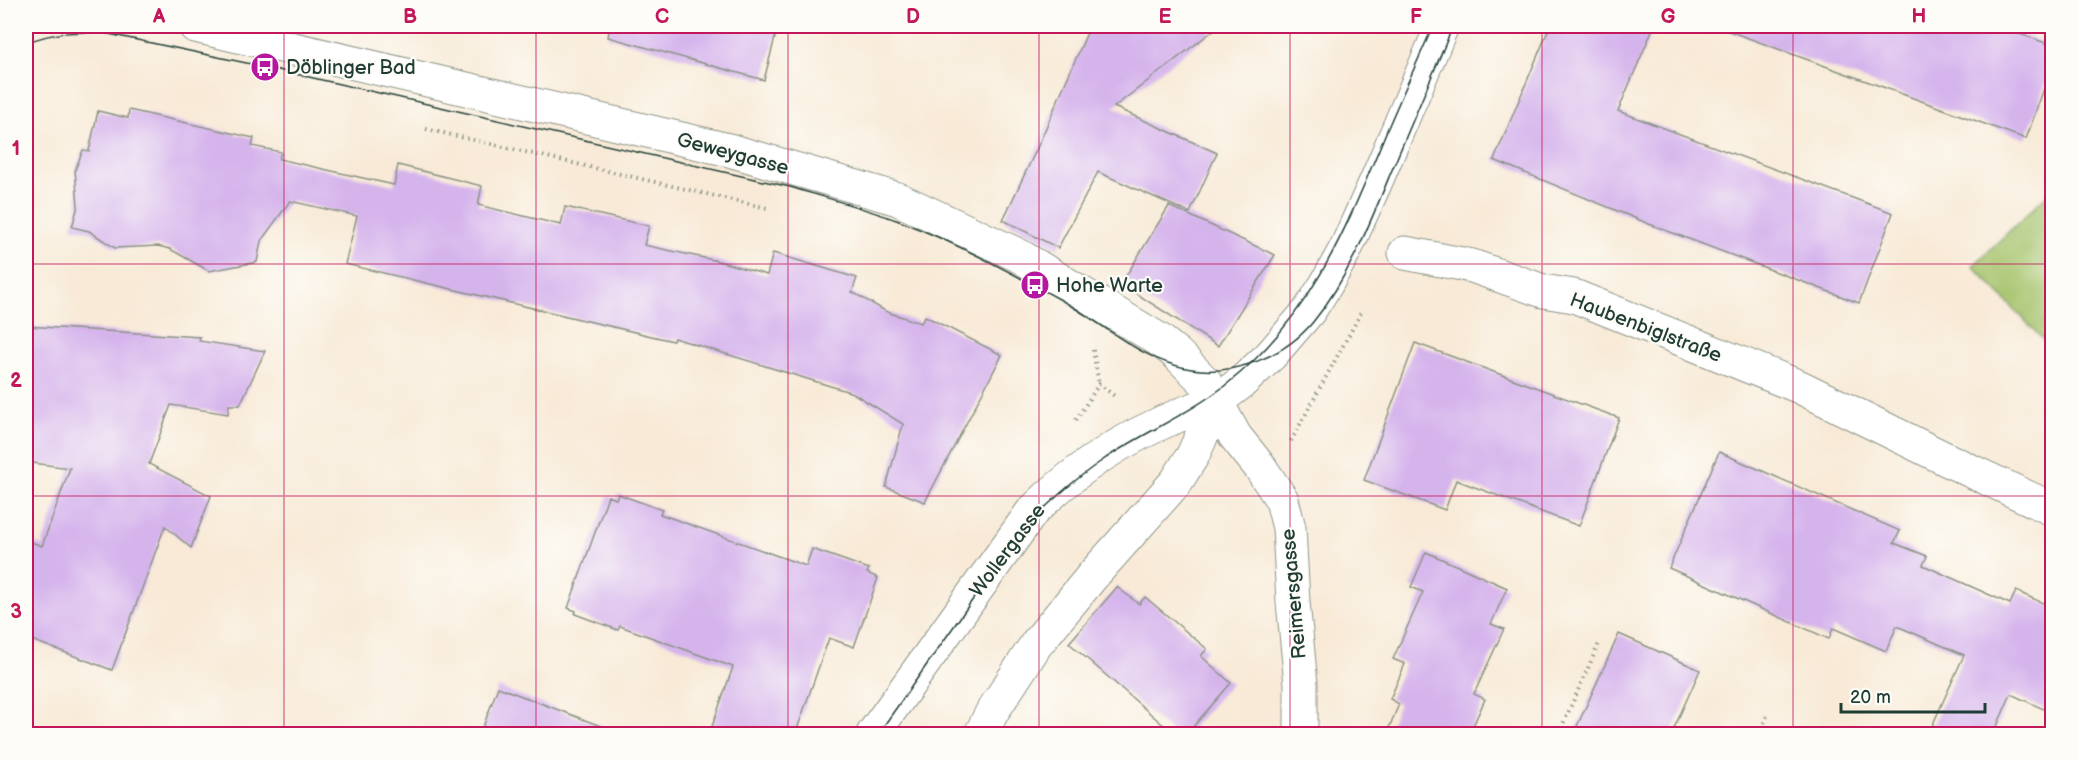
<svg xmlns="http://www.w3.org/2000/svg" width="2078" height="760" viewBox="0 0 2078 760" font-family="'Balsamiq Sans',sans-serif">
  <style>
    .green { fill: #a4c26a; stroke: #62804f; stroke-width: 1.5 }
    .building { fill: #d5b4ec }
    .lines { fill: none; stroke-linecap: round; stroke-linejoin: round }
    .street-casing { stroke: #8c9486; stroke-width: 35 }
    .secondary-casing { stroke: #8c9486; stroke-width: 35 }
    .path { stroke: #8c9486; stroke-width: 4; stroke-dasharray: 1.5 4.5; stroke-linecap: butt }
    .street { stroke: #fff; stroke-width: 33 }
    .secondary { stroke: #fff; stroke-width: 33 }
    .tram { stroke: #1f3d34; stroke-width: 1.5 }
    .grid { fill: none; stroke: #c2185b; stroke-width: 1.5; stroke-opacity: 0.55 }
    .labels { text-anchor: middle; stroke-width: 4.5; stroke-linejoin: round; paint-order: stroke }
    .poi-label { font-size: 20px; fill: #1f3d34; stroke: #fdfcf7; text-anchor: start }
    .street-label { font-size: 20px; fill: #1f3d34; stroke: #fdfcf7 }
    .neatline { fill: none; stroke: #c2185b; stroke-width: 2 }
    .grid-label { font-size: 20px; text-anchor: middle; font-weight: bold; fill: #c2185b }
  </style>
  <rect width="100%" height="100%" fill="#fdfcf7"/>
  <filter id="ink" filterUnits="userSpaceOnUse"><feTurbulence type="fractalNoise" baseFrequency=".0167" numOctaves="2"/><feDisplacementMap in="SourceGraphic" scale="12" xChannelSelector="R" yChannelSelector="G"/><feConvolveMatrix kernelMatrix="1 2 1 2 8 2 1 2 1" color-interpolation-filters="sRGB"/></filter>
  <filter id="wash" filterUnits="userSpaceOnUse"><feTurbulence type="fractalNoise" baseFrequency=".008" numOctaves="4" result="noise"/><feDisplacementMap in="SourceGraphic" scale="24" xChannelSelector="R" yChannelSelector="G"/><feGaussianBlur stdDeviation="1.35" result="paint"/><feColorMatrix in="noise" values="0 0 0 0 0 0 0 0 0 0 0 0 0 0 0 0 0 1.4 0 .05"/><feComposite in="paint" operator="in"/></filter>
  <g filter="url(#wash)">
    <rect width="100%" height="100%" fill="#f8ead7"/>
    <path class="green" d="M2052,190V349L1973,266Z"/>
    <g id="blocks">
      <g class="building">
        <path d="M610,26H778L764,80L608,37Z"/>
        <path d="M1090,26H1219L1114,107L1217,153L1190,213L1098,172L1058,248L1003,220L1038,146Z"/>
        <path d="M1550,26H1654L1618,111L1893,213L1859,303L1649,224L1494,160Z"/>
        <path d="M1726,26H1996L2052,45V66L2026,139L1726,30Z"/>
        <path d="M129,110L254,138L252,146L281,152L279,159L394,185L398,165L482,186L478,205L561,225L565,207L649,226L644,245L718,261L767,275L773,253L857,278L852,292L887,312L921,323L925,316L1002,355L925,502L886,487L903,424L853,393L674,338L673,341L345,264L357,216L290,201L261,241L257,262L209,271L170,249L158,246L115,248L89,231L72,227L78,206L75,170L83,150L89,151L98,111L128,118Z"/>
        <path d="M1169,206L1275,255L1218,346L1121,284Z"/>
        <path d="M26,326L200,337L199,341L265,351L240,405H229L228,414L171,405L149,464L211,496L191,548L165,526L112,670L26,638V540L42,546L70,468L26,462Z"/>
        <path d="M1415,343L1619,418L1579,526L1456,480L1445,510L1364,480Z"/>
        <path d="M1719,452L1900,531L1894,543L1927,556L1923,565L2010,604L2016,591L2052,607V713L2011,694L1993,735H1928L1964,655L1897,626L1886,651L1833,628L1829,639L1669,568Z"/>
        <path d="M618,494L662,510L660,514L806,566L812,549L869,569L867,573L878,578L854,647L829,638L795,735H709L733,667L620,626L618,630L575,614L576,611L568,608L608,496L616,499Z"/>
        <path d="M1426,552L1507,588L1491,624L1504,629L1474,694L1485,699L1469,735H1386L1399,704L1390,699L1405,664L1393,659L1423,592L1411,587Z"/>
        <path d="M1117,587L1139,604L1145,597L1207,649L1201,656L1231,683L1186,735H1175L1069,643Z"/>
        <path d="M1619,634L1700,670L1671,735H1573Z"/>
        <path d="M498,687L614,731V735H480Z"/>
      </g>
    </g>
  </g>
  <g filter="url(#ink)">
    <use href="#blocks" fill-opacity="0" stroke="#8c9486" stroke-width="1.5"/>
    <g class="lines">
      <g class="street-casing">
        <g id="street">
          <path d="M195,26L729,150L898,199L1018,255L1158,339L1177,354L1206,383L1235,436L1260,467L1282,500L1289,528L1293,602L1301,684V734"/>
          <path d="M1405,253L1472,266L1543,291L1574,296L1800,387L1952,462L2052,509"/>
          <path d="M873,734L1032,512C1083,460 1148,424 1217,401"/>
        </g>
      </g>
      <g class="secondary-casing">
        <path id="secondary" d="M981,734L992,712L1037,643L1094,574L1176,482L1193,455L1217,401L1242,382L1271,355L1309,311L1327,283L1346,248L1377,179L1442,26"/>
      </g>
      <g class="path">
        <path d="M426,129L767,208"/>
        <path d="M1093,350L1099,384"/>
        <path d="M1076,420L1099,384L1117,398"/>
        <path d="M1291,441L1362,311"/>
        <path d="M1561,734L1560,731L1600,641"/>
        <path d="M1759,734L1767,716"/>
      </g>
      <use href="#street" class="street"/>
      <use href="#secondary" class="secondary"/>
      <g class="tram">
        <path d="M26,43C52,32 76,31 104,33L265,67L790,187C827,198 864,208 899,221C946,239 992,262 1035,286C1048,293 1062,300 1075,308C1112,331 1146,362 1191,369C1235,376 1285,356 1313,322C1347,280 1369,226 1389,177C1411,126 1432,76 1453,26"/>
        <path d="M878,734L1021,531C1047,505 1073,480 1103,460C1144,432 1188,415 1227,384C1309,319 1343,236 1382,142C1398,103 1416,65 1433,26"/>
      </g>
    </g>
  </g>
  <path class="grid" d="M284,26V734M536,26V734M788,26V734M1039,26V734M1290,26V734M1542,26V734M1793,26V734M26,264H2052M26,496H2052"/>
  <defs>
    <g id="bus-disc" transform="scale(1.5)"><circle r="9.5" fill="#b5179e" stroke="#fdfcf7"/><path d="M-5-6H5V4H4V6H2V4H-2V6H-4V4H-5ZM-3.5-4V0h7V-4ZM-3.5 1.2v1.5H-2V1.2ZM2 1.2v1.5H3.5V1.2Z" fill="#fff"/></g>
  </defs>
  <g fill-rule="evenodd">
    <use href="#bus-disc" x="265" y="67"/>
    <use href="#bus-disc" x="1035" y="285"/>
  </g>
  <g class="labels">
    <g class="poi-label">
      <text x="286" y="74">Döblinger Bad</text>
      <text x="1056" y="292">Hohe Warte</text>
    </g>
    <g class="street-label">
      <text transform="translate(733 153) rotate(15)" y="7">Geweygasse</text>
      <text transform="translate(1646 327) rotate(21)" y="7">Haubenbiglstraße</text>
      <text transform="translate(1007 550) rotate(-53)" y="7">Wollergasse</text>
      <text transform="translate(1293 594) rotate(-95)" y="7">Reimersgasse</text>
    </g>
  </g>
  <rect width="2078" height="760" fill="none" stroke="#fdfcf7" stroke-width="66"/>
  <path d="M1841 703v9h144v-9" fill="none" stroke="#1f3d34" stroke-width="3"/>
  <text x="1850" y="703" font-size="18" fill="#1f3d34" stroke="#fdfcf7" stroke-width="4.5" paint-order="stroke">20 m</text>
  <rect x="33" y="33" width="2012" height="694" class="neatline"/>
  <g class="grid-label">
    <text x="159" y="23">A</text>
    <text x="410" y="23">B</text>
    <text x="662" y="23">C</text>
    <text x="913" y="23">D</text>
    <text x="1165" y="23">E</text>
    <text x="1416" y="23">F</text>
    <text x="1668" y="23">G</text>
    <text x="1919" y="23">H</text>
    <text x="16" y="155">1</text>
    <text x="16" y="387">2</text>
    <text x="16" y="618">3</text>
  </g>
</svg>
